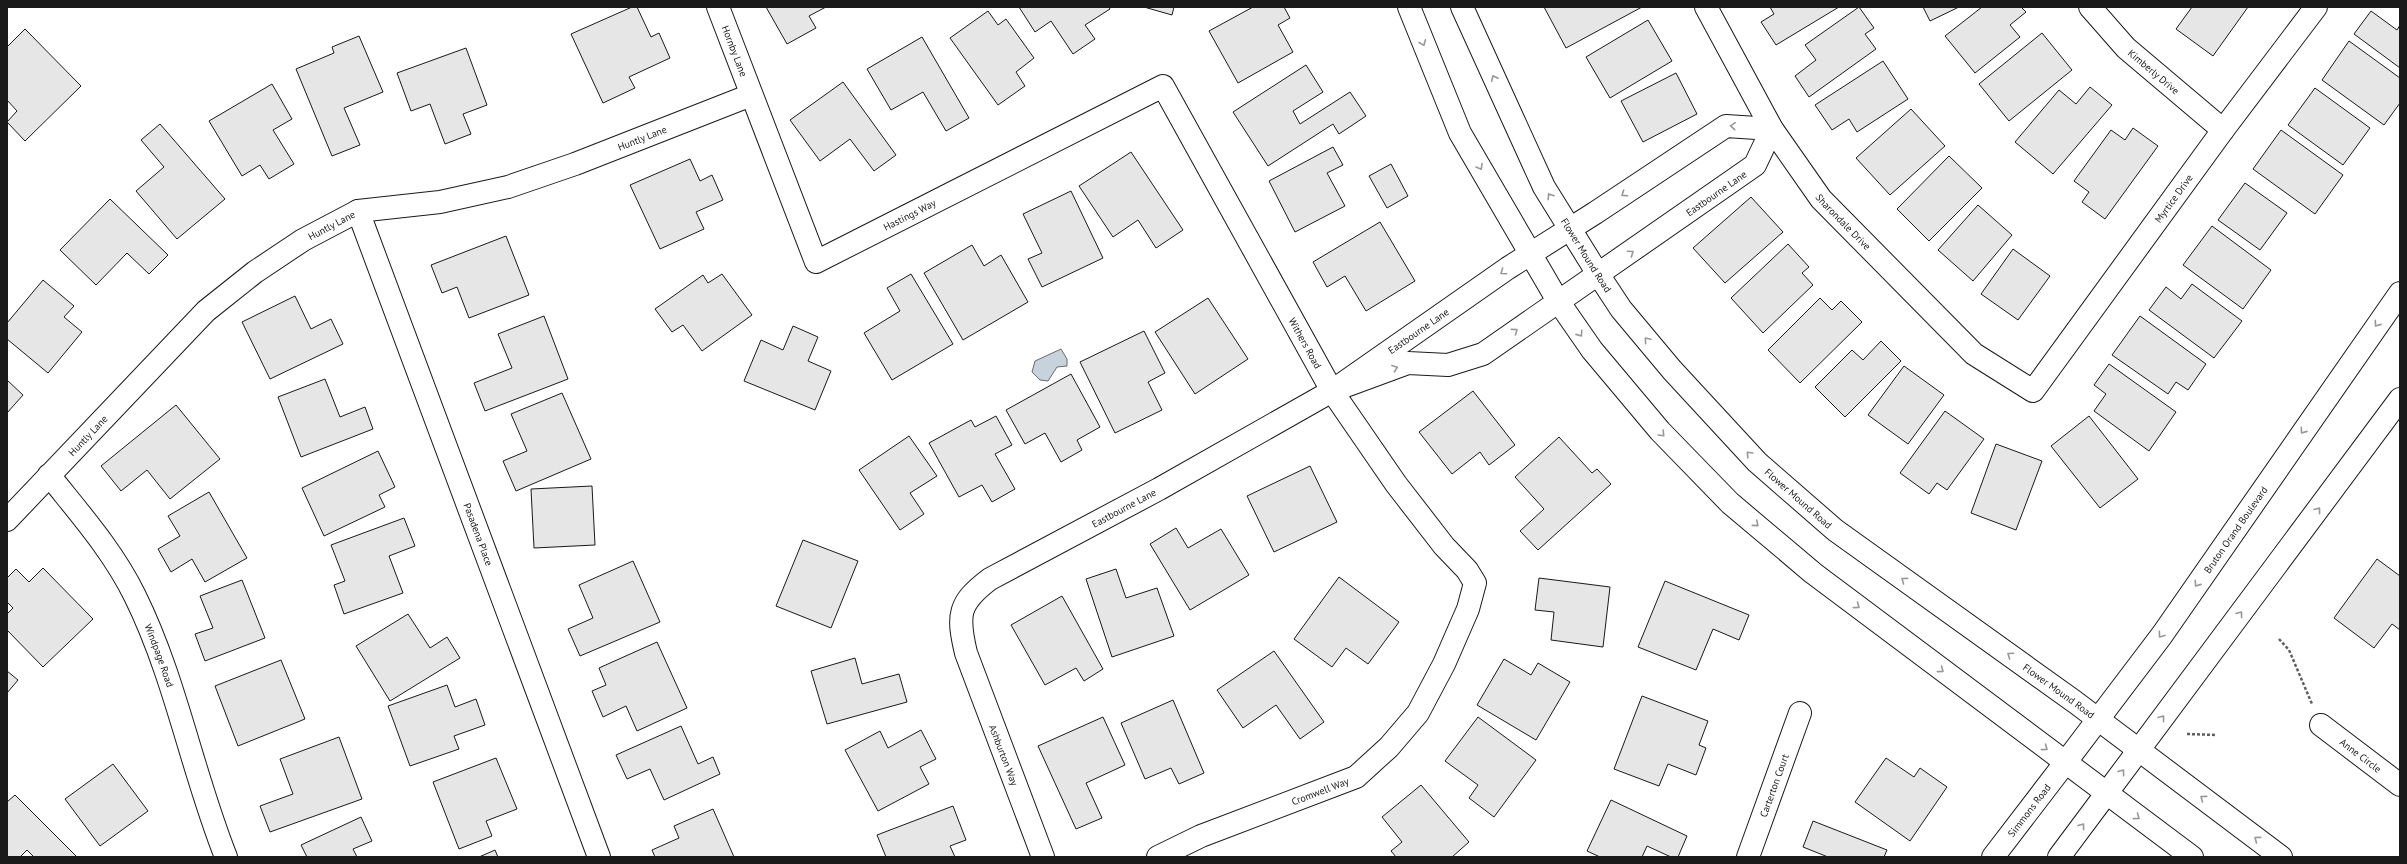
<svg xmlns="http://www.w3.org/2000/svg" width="2407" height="864" viewBox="0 0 2407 864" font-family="'PT Sans',sans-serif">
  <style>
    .water { fill: #c6d2dc; stroke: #6a6a6a }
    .building { fill: #e6e6e6; stroke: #1a1a1a }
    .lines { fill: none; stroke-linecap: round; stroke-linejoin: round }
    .minor-casing { stroke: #1a1a1a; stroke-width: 24 }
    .tertiary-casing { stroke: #1a1a1a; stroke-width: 24 }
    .secondary-casing { stroke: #1a1a1a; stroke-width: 24 }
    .path { stroke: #5f5f5f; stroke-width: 2.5; stroke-dasharray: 3 2; stroke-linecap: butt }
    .minor { stroke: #fff; stroke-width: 22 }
    .tertiary { stroke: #fff; stroke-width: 22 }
    .secondary { stroke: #fff; stroke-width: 22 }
    .oneway { stroke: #989898 }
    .labels { text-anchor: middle; stroke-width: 3; stroke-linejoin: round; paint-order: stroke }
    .street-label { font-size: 10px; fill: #1a1a1a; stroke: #fff }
  </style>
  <rect width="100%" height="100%" fill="#fff"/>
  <path class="water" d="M1061,349L1067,359V366L1057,367L1048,381L1040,380L1032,372L1035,361Z"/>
  <g class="building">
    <path d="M632,7H637L651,37L659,33L670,58L629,77L635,88L603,103L571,34Z"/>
    <path d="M766,7H826L809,16L816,28L787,44Z"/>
    <path d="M1019,7H1109L1110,9L1085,25L1095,39L1073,54L1051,21L1035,32Z"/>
    <path d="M1144,7H1174L1172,15Z"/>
    <path d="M1253,7H1284L1290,18L1278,25L1293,52L1238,83L1209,31Z"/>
    <path d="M1544,7H1642L1566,48Z"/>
    <path d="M1770,7H1839L1776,45L1761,22L1774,14Z"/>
    <path d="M1859,7L1874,28L1865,34L1876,49L1809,97L1795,76L1816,60L1805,45Z"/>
    <path d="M1923,7H1959L1930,21Z"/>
    <path d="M1982,7H2021L2026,12L2010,25L2020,37L1975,73L1945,36Z"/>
    <path d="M2192,7H2248L2213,56L2176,29Z"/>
    <path d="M988,11L998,25L1006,19L1034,58L1016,72L1025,86L998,105L950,38Z"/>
    <path d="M2371,11L2397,30L2400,25V68L2354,34Z"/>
    <path d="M1648,20L1672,61L1610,98L1586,57Z"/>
    <path d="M25,29L81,86L25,141L7,122L17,111L7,100V47Z"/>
    <path d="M2042,33L2072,70L2009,121L1979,84Z"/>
    <path d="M359,36L383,92L344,108L360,145L332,156L296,69L334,53L332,47Z"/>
    <path d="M922,37L969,118L946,131L923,92L891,110L867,69Z"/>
    <path d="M2349,41L2400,78V103L2384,125L2322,80Z"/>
    <path d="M466,48L487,105L463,114L471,134L445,144L430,104L411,111L397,73Z"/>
    <path d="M1883,61L1908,99L1857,132L1849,119L1832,130L1815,105Z"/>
    <path d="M1306,65L1323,92L1293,111L1300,124L1350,92L1366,116L1339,134L1333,124L1268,166L1233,112Z"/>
    <path d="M1676,73L1697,114L1643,142L1621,101Z"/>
    <path d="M843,82L896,155L874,171L850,139L820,161L790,120Z"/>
    <path d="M272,84L292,119L273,130L294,164L269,179L260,165L242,176L209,121Z"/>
    <path d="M2090,87L2112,105L2053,174L2015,142L2059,90L2076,104Z"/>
    <path d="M2315,88L2370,128L2343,165L2288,125Z"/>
    <path d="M1911,109L1945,146L1890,195L1856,158Z"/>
    <path d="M160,124L225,199L177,239L136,191L164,167L141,140Z"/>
    <path d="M2133,128L2158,146L2105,219L2082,202L2089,192L2074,181L2111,130L2125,140Z"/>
    <path d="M2281,130L2343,175L2315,214L2253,169Z"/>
    <path d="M1333,147L1343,165L1327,173L1345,206L1295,232L1269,181Z"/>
    <path d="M1131,152L1183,230L1156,248L1138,220L1113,237L1079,186Z"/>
    <path d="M1949,156L1982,188L1929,241L1897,209Z"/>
    <path d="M690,159L700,181L712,175L723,200L696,212L704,229L660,249L630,185Z"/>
    <path d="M1391,164L1408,196L1387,208L1369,176Z"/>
    <path d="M2245,183L2287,213L2260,250L2218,220Z"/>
    <path d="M1071,191L1103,258L1042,287L1028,259L1042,253L1023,214Z"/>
    <path d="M1751,197L1783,232L1725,283L1693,248Z"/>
    <path d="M110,199L168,255L149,274L127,253L96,285L60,250Z"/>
    <path d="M1978,205L2012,235L1973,281L1938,250Z"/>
    <path d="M1380,222L1415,281L1366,311L1345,276L1327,287L1313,262Z"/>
    <path d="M2212,226L2271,270L2243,309L2183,265Z"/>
    <path d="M506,236L529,295L469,318L457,287L442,293L431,265Z"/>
    <path d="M1788,244L1809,267L1802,273L1813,285L1763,333L1731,298Z"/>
    <path d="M972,245L984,266L1001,255L1028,302L963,340L924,273Z"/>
    <path d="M2013,249L2050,276L2018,320L1981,294Z"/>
    <path d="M722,274L752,315L702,351L683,325L672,332L655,309L703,275L708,283Z"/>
    <path d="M911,274L953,344L892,380L864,333L900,311L887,288Z"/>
    <path d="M43,280L74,306L64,317L82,332L48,373L7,339V323Z"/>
    <path d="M2192,284L2242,321L2214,358L2149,310L2166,287L2181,299Z"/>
    <path d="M295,296L311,329L331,319L343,344L270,379L242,322Z"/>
    <path d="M1208,298L1248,359L1195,394L1155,332Z"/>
    <path d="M1820,298L1832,310L1841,301L1862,322L1800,383L1768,350Z"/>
    <path d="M544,316L568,379L485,411L474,383L512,368L498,334Z"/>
    <path d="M2140,316L2206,364L2188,390L2176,382L2168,394L2112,355Z"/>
    <path d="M793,326L818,337L808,361L831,371L815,410L744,381L761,340L783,350Z"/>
    <path d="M1144,331L1165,373L1148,382L1162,410L1115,433L1080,362Z"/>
    <path d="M1881,341L1901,361L1845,417L1815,387L1852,350L1863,360Z"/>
    <path d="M2109,364L2176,412L2149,451L2094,411L2106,394L2094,385Z"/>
    <path d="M1904,366L1944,395L1908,444L1868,415Z"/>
    <path d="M1071,374L1100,427L1077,440L1082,450L1061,462L1045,433L1025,444L1006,410Z"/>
    <path d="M325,379L340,417L365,407L373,429L301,457L278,397Z"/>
    <path d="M7,380L23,395L7,413Z"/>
    <path d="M1473,391L1515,445L1489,465L1480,452L1452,474L1419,432Z"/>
    <path d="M562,393L591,459L516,491L503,461L527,451L511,414Z"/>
    <path d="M176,405L220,459L170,499L147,470L121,491L101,466Z"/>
    <path d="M1945,411L1984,439L1947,490L1937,483L1929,494L1900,473Z"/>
    <path d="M996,416L1012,445L995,454L1015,489L992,502L982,485L959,497L929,443L971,420L975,427Z"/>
    <path d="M2089,416L2138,479L2100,508L2051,446Z"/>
    <path d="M909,436L937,476L910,493L924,514L900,530L859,470Z"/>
    <path d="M1559,437L1592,473L1597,469L1611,484L1538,550L1520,531L1544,509L1515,477Z"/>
    <path d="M1996,444L2042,461L2016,530L1971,513Z"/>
    <path d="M378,451L395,487L379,495L385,507L324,536L302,488Z"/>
    <path d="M1310,466L1337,522L1274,552L1247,496Z"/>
    <path d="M592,486L595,545L534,548L531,489Z"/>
    <path d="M209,492L247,558L205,582L192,559L171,572L158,549L180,536L168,516Z"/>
    <path d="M404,518L415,546L389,556L403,593L344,614L334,585L345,581L331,545Z"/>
    <path d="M1176,528L1188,548L1221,529L1249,575L1190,610L1150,544Z"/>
    <path d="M803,540L858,561L831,628L776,606Z"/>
    <path d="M2377,559L2400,576V630L2392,624L2374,648L2334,618Z"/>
    <path d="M633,561L660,622L580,656L568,629L593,618L579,585Z"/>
    <path d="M43,568L93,619L43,667L7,630V614L13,608L7,602V578L16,569L29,582Z"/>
    <path d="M1116,569L1126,598L1157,588L1174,636L1112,657L1086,579Z"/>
    <path d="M1339,577L1399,622L1368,664L1346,648L1332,667L1294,639Z"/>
    <path d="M1539,578L1610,587L1603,647L1551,640L1554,612L1535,610Z"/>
    <path d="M242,580L265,638L205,661L195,634L213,628L200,596Z"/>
    <path d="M1665,581L1749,615L1739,640L1713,629L1696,670L1638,647Z"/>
    <path d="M1062,596L1103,669L1084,681L1076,668L1045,685L1011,625Z"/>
    <path d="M408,614L430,648L447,637L460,658L390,701L356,646Z"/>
    <path d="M657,642L687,708L637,731L626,706L603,717L592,691L606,685L599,668Z"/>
    <path d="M1274,651L1324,722L1300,739L1276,705L1243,728L1217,690Z"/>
    <path d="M855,658L862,684L899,674L907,702L827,724L811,671Z"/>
    <path d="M1504,659L1531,675L1538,663L1570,682L1536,740L1477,705Z"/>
    <path d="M281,660L305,719L238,746L215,686Z"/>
    <path d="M7,671L18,680L7,693Z"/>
    <path d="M447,685L455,707L476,699L485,725L454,736L459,749L410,766L388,706Z"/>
    <path d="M1642,696L1708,721L1699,745L1706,748L1696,775L1668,764L1659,786L1614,769Z"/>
    <path d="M1173,700L1204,773L1179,784L1171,768L1145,779L1121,723Z"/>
    <path d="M1103,717L1125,765L1086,783L1102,818L1076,829L1038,746Z"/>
    <path d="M1478,717L1536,760L1494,817L1469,798L1478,785L1445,761Z"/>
    <path d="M681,726L698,764L713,757L720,774L664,800L650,769L627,779L616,755Z"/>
    <path d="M921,730L936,759L920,767L929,784L878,811L845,750L880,731L888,748Z"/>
    <path d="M339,737L362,799L270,832L260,806L293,794L280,759Z"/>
    <path d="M496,758L517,809L486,821L492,836L459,849L433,782Z"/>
    <path d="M1886,758L1914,777L1920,768L1947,787L1910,841L1855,802Z"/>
    <path d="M113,764L148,811L100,846L65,799Z"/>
    <path d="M1421,785L1469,842L1452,857H1396L1391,851L1402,842L1382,817Z"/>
    <path d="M15,795L77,857H34L27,850L20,857H7V802Z"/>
    <path d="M1611,800L1687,836L1678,857H1671L1647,846L1642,857H1600L1587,851Z"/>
    <path d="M953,806L966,840L950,846L955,857H886L877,835Z"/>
    <path d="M713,809L734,857H655L652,850L679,838L674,826Z"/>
    <path d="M361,817L372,841L353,849L357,857H307L301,845Z"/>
    <path d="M1813,821L1887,850L1884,857H1828L1803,847Z"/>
    <path d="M495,850L498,857H479Z"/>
  </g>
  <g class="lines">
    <g class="minor-casing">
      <g id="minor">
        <path id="s1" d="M718,7L816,262L1163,86L1332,391L1396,484L1444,546L1467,570L1475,583L1468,609L1444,664L1418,713L1389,747L1356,777L1201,836L1158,857"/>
        <path id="s2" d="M1706,7L1772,129L1821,199L1974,354L2033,391L2223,130L2316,7"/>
        <path id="s3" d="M2090,7L2126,48L2223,130"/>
        <path id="s4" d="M358,211L599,857"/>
        <path id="s5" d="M49,475C80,514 113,551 135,596C176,679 192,772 226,857"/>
        <path id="s6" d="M7,520L206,311L255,272L303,240L358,211L440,202L508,187L575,164L751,95"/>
        <path id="s7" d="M2321,725L2400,785"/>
        <path id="s8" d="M1043,857L966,653C957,615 958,603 990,579L1159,489L1332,391L1508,268L1595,213L1726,126L1772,129L1755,165L1483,354L1448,365L1408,363L1332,391"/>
        <path id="s9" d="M1748,857L1800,713"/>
      </g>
    </g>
    <g class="tertiary-casing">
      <g id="tertiary">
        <path id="s10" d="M1993,857L2065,763"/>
        <path d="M2059,857L2106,794"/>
      </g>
    </g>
    <g class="secondary-casing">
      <g id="secondary">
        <path d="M1409,7L1460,133L1558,301L1592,350L1660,431L1730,503L1813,573L2192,857"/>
        <path id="s11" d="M1462,7L1544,187L1598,274L1621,309L1672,370L1757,462L1835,530L2075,702L2281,857"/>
        <path id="s12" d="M2065,763L2162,635L2400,293"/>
        <path d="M2106,794L2400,399"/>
      </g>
    </g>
    <g class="path">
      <path d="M2279,639L2289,650L2312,704"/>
      <path d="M2187,734L2216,735"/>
    </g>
    <use href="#minor" class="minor"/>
    <use href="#tertiary" class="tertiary"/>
    <use href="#secondary" class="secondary"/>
  </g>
  <defs><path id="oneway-chevron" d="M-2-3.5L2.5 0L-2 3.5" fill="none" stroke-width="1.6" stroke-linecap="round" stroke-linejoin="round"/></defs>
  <g class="oneway">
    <use href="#oneway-chevron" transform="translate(1423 43) rotate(68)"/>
    <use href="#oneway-chevron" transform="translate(1494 78) rotate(-115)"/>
    <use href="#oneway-chevron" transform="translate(1733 126) rotate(-176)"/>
    <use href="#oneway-chevron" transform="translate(1480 167) rotate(60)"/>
    <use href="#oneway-chevron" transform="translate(1624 194) rotate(146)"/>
    <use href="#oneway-chevron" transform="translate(1550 196) rotate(-123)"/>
    <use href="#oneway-chevron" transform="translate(1631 253) rotate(-35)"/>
    <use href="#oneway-chevron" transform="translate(1503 272) rotate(145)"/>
    <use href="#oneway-chevron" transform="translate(2377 324) rotate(125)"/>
    <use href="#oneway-chevron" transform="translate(1515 331) rotate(-36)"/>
    <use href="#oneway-chevron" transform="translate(1580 334) rotate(55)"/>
    <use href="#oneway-chevron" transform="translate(1647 340) rotate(-130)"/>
    <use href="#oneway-chevron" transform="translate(1395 368) rotate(-20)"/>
    <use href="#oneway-chevron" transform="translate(2303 431) rotate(125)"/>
    <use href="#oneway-chevron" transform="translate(1662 434) rotate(46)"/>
    <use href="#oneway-chevron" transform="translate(1749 454) rotate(-134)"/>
    <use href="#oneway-chevron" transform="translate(2318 510) rotate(-53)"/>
    <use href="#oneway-chevron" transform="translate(1756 524) rotate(40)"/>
    <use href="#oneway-chevron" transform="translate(1904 580) rotate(-144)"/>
    <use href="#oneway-chevron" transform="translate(2197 584) rotate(125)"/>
    <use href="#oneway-chevron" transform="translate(1857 606) rotate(37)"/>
    <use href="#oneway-chevron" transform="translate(2240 614) rotate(-53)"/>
    <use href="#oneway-chevron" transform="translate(2161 635) rotate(126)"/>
    <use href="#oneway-chevron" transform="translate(2010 655) rotate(-145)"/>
    <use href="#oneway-chevron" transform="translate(1941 670) rotate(37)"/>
    <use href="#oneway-chevron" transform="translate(2162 718) rotate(-53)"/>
    <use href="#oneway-chevron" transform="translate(2045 748) rotate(37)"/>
    <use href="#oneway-chevron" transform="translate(2122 772) rotate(-53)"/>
    <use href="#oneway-chevron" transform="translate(2203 798) rotate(-143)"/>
    <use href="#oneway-chevron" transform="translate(2137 817) rotate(36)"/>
    <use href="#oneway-chevron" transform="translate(2082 826) rotate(-53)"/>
    <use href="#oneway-chevron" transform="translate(2257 839) rotate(-143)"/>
  </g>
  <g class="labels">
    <g class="street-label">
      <text dy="4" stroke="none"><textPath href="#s1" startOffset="47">Hornby Lane</textPath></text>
      <text dy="4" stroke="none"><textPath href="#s3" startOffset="91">Kimberly Drive</textPath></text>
      <text dy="4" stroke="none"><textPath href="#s6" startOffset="766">Huntly Lane</textPath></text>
      <text transform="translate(1716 193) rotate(-35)" y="4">Eastbourne Lane</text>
      <text dy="4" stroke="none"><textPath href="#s2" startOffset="750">Myrtice Drive</textPath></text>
      <text dy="4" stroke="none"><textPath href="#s1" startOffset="378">Hastings Way</textPath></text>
      <text dy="4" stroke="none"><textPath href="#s2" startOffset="256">Sharondale Drive</textPath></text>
      <text dy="4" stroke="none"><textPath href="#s6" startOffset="441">Huntly Lane</textPath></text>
      <text dy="4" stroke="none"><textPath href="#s11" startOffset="278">Flower Mound Road</textPath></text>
      <text dy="4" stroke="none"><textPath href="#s8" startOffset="799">Eastbourne Lane</textPath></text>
      <text dy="4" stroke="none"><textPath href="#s1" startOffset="956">Withers Road</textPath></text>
      <text dy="4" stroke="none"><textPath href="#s6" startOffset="117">Huntly Lane</textPath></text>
      <text dy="4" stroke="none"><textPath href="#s11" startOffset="602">Flower Mound Road</textPath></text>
      <text dy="4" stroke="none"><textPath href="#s8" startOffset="455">Eastbourne Lane</textPath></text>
      <text dy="4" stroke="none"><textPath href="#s12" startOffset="289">Bruton Orand Boulevard</textPath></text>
      <text dy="4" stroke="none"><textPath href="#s4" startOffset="345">Pasadena Place</textPath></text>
      <text dy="4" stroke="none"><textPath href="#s5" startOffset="213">Windpage Road</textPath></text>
      <text dy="4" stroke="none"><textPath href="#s11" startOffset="926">Flower Mound Road</textPath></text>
      <text transform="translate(1004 755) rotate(69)" y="4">Ashburton Way</text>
      <text dy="4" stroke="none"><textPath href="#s7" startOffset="50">Anne Circle</textPath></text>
      <text dy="4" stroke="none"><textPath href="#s9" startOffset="76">Carterton Court</textPath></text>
      <text transform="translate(1320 791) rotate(-21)" y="4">Cromwell Way</text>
      <text dy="4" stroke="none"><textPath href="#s10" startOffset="59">Simmons Road</textPath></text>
    </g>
  </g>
  <rect width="2407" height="864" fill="none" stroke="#1a1a1a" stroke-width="16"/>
</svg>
